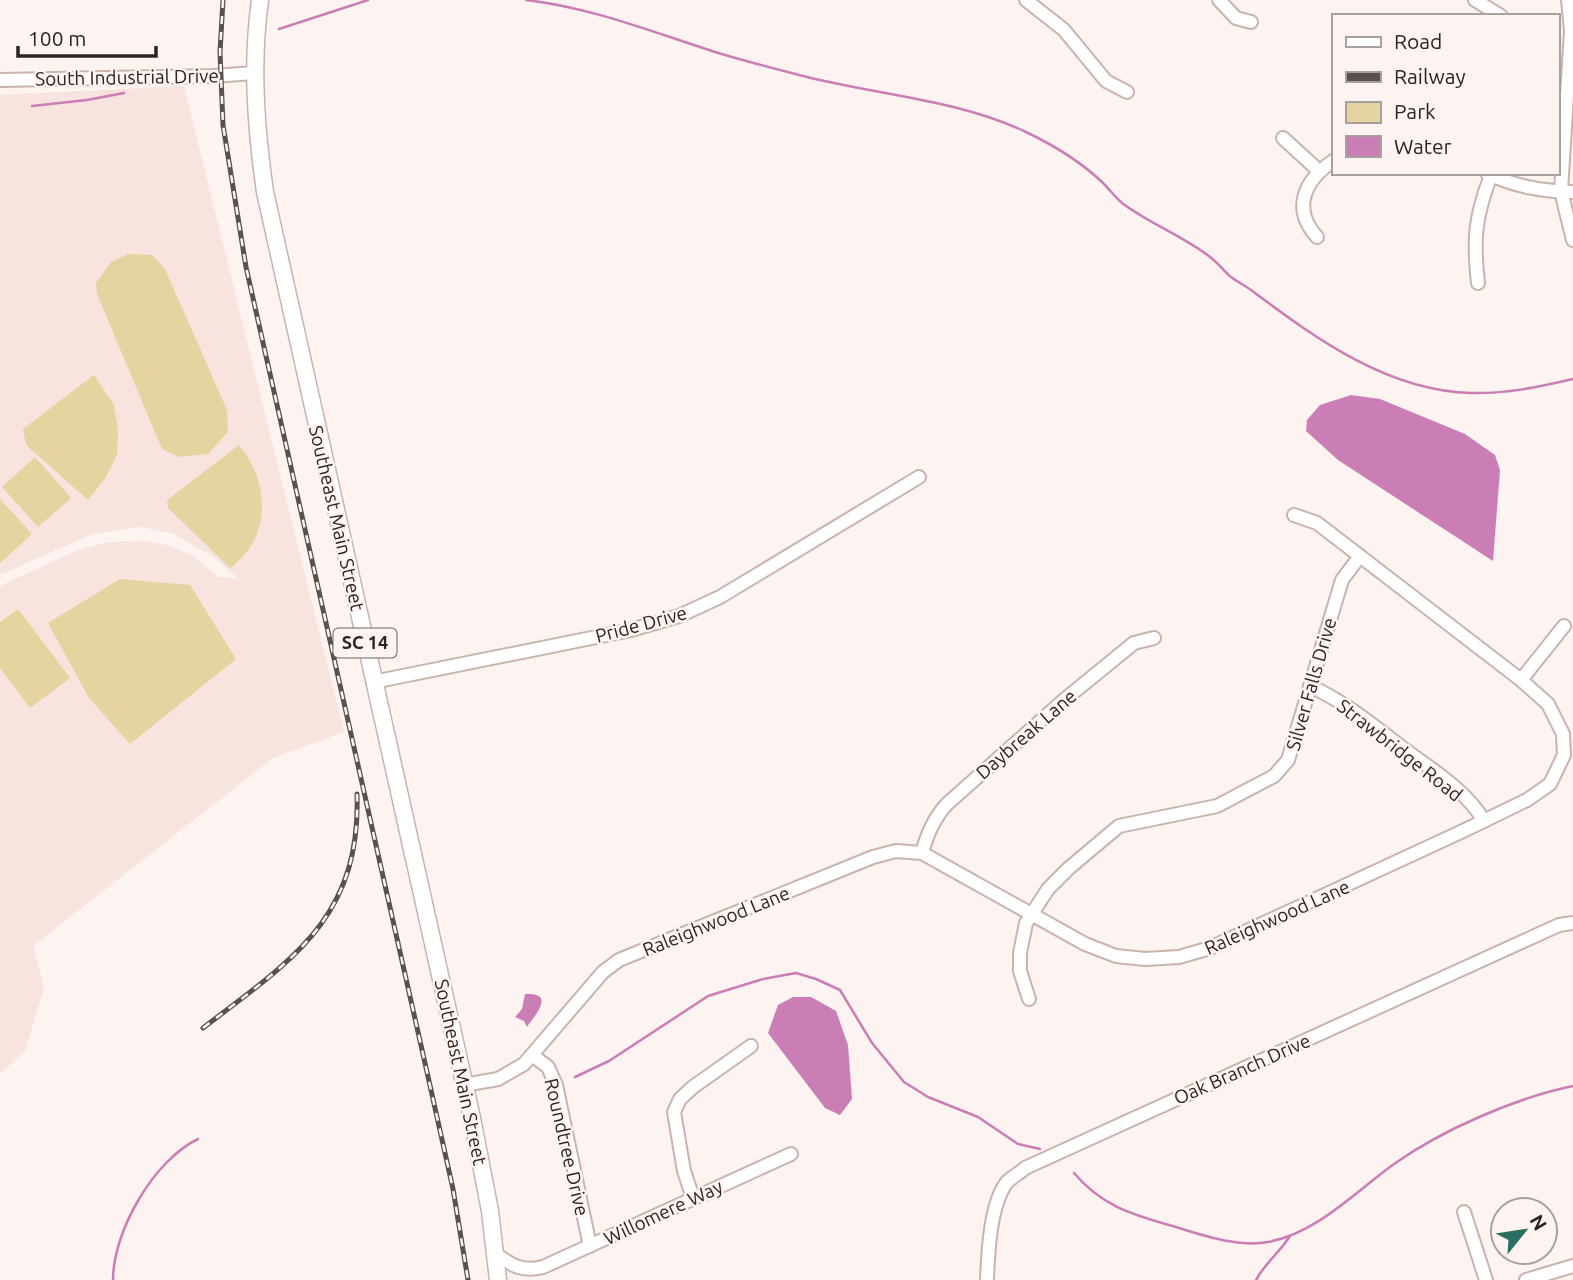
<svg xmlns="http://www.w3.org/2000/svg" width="1573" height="1280" viewBox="0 0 1573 1280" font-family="Ubuntu,sans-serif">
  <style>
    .built { fill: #f7e4de }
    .green { fill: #e5d4a0 }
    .water { fill: #cb7eb5 }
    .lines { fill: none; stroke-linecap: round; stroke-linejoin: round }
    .stream { stroke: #cb7eb5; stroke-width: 2.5 }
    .minor-casing { stroke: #cab3ad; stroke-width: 16 }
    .major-casing { stroke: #cab3ad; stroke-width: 19 }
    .minor { stroke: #fff; stroke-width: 12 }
    .major { stroke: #fff; stroke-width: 16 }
    .rail-casing { stroke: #5a514f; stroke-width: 5 }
    .rail { stroke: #fdf3f0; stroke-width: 2.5; stroke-dasharray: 8; stroke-linecap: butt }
    .labels { text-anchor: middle; stroke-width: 5; stroke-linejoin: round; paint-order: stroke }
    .shield { fill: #fdf3f0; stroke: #6b615f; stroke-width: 2 }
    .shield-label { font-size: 18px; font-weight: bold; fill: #2c2321 }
    .street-label { font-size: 19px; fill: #2c2321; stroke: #fdf3f0 }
  </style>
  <rect width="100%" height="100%" fill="#fdf3f0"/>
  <path class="built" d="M184,86L344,732L273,758L33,946L44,988L25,1051L0,1074V586L78,550L108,542L148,541L170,546L193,556L218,577L239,579L215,558L172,533L140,527L92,534L0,575V95Z"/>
  <g class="green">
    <path d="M128,254L152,255L165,269L227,410L228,432L208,454L179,457L162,449L97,294L96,283L111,262Z"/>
    <path d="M94,375L114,405L118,430L117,455L106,477L88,500L26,445L23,429Z"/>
    <path d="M239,445C270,482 272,538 230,568L168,508L167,500Z"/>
    <path d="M35,457L71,498L38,527L2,487Z"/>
    <path d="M0,499L32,534L0,563Z"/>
    <path d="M120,579L190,585L236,659L130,744L89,698L48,623Z"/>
    <path d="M18,609L70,678L30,708L0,668V622Z"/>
  </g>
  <g class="water">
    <path d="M1351,395L1380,399L1465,434L1495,455L1500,470L1493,561L1338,460L1306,431L1307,420L1320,405Z"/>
    <path d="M525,994C557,992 534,1016 527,1027L524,1021L515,1017L522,1009Z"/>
    <path d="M793,997H811L836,1011L848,1045L852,1099L840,1115L825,1108L768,1033L778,1005Z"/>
  </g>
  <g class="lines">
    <g class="stream">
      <path d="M526,0C592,8 647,30 709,50C740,60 772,68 803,76C877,95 956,99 1026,132C1053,145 1080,161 1102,182C1109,189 1115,197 1122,203C1150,224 1183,236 1210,257C1218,263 1224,271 1231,277C1239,283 1248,287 1255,293C1318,340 1389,391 1471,393C1506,394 1539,387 1573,379"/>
      <path d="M279,29L368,0"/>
      <path d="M32,106L87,100L124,93"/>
      <path d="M575,1077L609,1061L708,996L763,979L796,973L816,979L840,990L872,1043L904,1082L928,1097L978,1117L1018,1144L1040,1149"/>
      <path d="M1074,1173C1101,1205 1130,1214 1169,1225C1200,1234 1236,1248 1268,1242C1317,1233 1355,1192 1394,1164C1442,1130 1515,1098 1573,1086"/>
      <path d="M113,1280C113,1231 154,1160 198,1139"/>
      <path d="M1256,1280C1265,1263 1280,1252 1290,1236"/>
    </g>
    <g class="minor-casing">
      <g id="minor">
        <path d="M1026,0L1064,30L1106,81L1127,92"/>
        <path d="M1219,0L1236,18L1251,22"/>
        <path d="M1475,0L1501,16"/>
        <path d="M1568,0L1571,31L1561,191L1573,240"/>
        <path d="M0,80L213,76L254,73"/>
        <path d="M1283,138L1319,171"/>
        <path d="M1487,173C1515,187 1543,191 1573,192"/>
        <path d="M1317,237C1291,208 1305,180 1333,161"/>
        <path d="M1478,283C1473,239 1475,217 1491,175"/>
        <path d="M1521,680L1564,626"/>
        <path d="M373,682L631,630L679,616L720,597L919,477"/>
        <path d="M1310,686C1345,702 1374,726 1404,749C1431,769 1467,791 1484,821"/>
        <path d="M922,853C927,834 934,818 947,804L1064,700L1134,643L1154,638"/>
        <path d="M1029,999L1020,971V953L1026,923L1048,889L1069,868L1119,826L1217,806L1274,776L1288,760L1342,580L1360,556"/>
        <path d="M532,1055L548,1067L556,1085L590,1246"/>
        <path d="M464,1085L498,1079L524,1064L603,972L619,960L873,857L896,851L922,853L1085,944L1116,956L1145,959L1179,957L1210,948L1463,831L1527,800L1550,784L1564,755L1563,734L1548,704L1521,680L1317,523L1294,515"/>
        <path d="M693,1198L684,1171L674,1112L680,1099L693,1087L751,1046"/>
        <path d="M1464,1212L1486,1280"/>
        <path d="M495,1253C512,1266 522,1272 543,1267L791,1154"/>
        <path d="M987,1280C988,1253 990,1204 1007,1182C1012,1177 1020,1173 1025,1168L1559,925L1573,923"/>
        <path d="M1526,1280L1573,1266"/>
      </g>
    </g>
    <g class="major-casing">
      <path id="major" d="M260,0C251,65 256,128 265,192L472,1118L490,1211L498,1280"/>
    </g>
    <use href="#minor" class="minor"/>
    <use href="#major" class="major"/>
    <g class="rail-casing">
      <g id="rail">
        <path d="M223,0L220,52L223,125L246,267L427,1072L453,1189L468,1280"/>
        <path d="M203,1028C292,960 361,918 357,794"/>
      </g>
    </g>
    <use href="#rail" class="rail"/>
  </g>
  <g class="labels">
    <rect class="shield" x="333.5" y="628.5" width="63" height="29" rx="5"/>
    <g class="shield-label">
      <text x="365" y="649">SC 14</text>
    </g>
    <g class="street-label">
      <text transform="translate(127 77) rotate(-1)" y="7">South Industrial Drive</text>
      <text transform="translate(337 518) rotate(77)" y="7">Southeast Main Street</text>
      <text transform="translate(641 624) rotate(-15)" y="7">Pride Drive</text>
      <text transform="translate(1311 684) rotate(-74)" y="7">Silver Falls Drive</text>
      <text transform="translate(1026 734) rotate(-41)" y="7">Daybreak Lane</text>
      <text transform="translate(1400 750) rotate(38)" y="7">Strawbridge Road</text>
      <text transform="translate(1277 917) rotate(-24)" y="7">Raleighwood Lane</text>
      <text transform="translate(716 921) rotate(-22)" y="7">Raleighwood Lane</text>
      <text transform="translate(1242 1069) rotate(-24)" y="7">Oak Branch Drive</text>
      <text transform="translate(461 1072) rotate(78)" y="7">Southeast Main Street</text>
      <text transform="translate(567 1147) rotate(77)" y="7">Roundtree Drive</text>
      <text transform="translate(663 1212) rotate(-25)" y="7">Willomere Way</text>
    </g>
  </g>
  <rect x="1332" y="14" width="228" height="161" fill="#fdf3f0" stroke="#a9a09d" stroke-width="2"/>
  <rect x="1346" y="37" width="35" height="10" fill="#ffffff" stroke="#a9a09d" stroke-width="2"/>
  <text x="1394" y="49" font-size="21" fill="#2c2321">Road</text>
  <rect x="1346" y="72" width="35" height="10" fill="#5a514f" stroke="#a9a09d" stroke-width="2"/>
  <text x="1394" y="84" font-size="21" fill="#2c2321">Railway</text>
  <rect x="1346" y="102" width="35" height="21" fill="#e5d4a0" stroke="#a9a09d" stroke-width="2"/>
  <text x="1394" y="119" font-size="21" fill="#2c2321">Park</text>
  <rect x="1346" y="136" width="35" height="21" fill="#cb7eb5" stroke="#a9a09d" stroke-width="2"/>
  <text x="1394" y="154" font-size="21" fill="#2c2321">Water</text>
  <g transform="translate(1524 1231) rotate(60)"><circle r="33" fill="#fdf3f0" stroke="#a9a09d" stroke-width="2"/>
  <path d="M0-5L12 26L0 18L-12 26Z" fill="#296e60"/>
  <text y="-10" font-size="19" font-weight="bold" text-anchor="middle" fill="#2c2321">N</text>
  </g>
  <path d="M18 46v10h138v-10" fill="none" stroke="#2c2321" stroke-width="3.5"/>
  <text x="28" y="46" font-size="21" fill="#2c2321" stroke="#fdf3f0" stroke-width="5" paint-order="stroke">100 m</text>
</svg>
